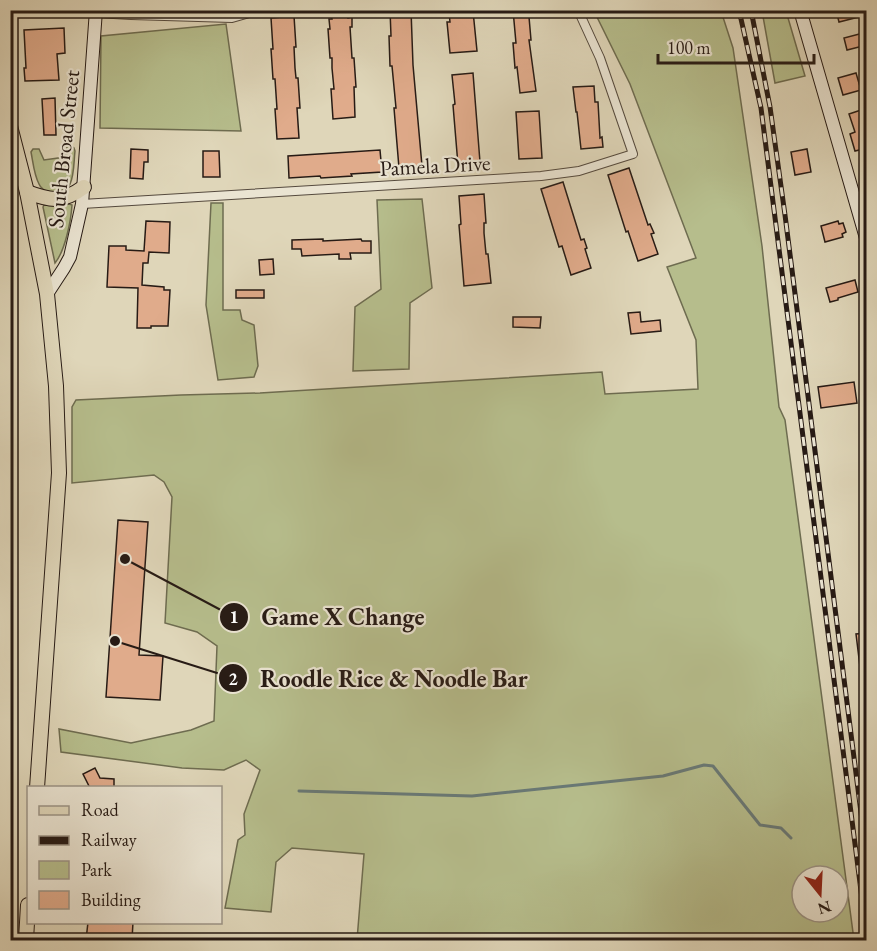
<svg xmlns="http://www.w3.org/2000/svg" width="877" height="951" viewBox="0 0 877 951" font-family="'EB Garamond',serif">
  <style>
    .green { fill: #b6bd8c; stroke: #6e6c50; stroke-width: 1.5; fill-rule: evenodd }
    .lines { fill: none; stroke-linecap: round; stroke-linejoin: round }
    .stream { stroke: #697976; stroke-width: 3 }
    .building { fill: #e0ab8b; stroke: #271b15; stroke-width: 1.5 }
    .street-casing { stroke: #554a3e; stroke-width: 10 }
    .secondary-casing { stroke: #271b15; stroke-width: 14 }
    .primary-casing { stroke: #271b15; stroke-width: 16 }
    .street { stroke: #eae4d2; stroke-width: 8 }
    .secondary { stroke: #eae4d2; stroke-width: 12 }
    .primary { stroke: #dfd6b9; stroke-width: 14 }
    .rail-casing { stroke: #271b15; stroke-width: 5 }
    .rail { stroke: #eae4d2; stroke-width: 3; stroke-dasharray: 9; stroke-linecap: butt }
    .labels { text-anchor: middle; stroke-width: 4.5; stroke-linejoin: round; paint-order: stroke }
    .street-label { font-size: 22px; fill: #271b15; stroke: #eae4d2 }
    .leader { fill: none; stroke: #271b15; stroke-width: 2 }
    .callout-dot { fill: #271b15; stroke: #eae4d2; stroke-width: 2 }
    .mark-label { font-size: 18px; text-anchor: middle; font-weight: bold; fill: #fff }
    .callout-label { font-size: 24px; text-anchor: middle; font-weight: bold; fill: #271b15; stroke: #eae4d2; stroke-width: 4.5; stroke-linejoin: round; paint-order: stroke }
  </style>
  <rect width="100%" height="100%" fill="#dfd6b9"/>
  <filter id="stains"><feTurbulence type="fractalNoise" baseFrequency=".00333" numOctaves="4"/><feColorMatrix values="0 0 0 0 .2 0 0 0 0 .09 0 0 0 0 .02 0 0 0 .5 -.17"/></filter>
  <radialGradient id="worn" r=".72"><stop offset=".6" stop-color="#630" stop-opacity="0"/><stop offset="1" stop-color="#630" stop-opacity=".3"/></radialGradient>
  <g class="green">
    <path d="M594,11H721L733,48L762,246L779,407L785,420L854,940H357L364,854L292,848L276,862L271,912L225,908L238,840L245,835L244,814L260,770L246,760L224,770L182,768L61,752L59,729L131,743L191,730L214,721L217,646L197,632L165,623L172,497L164,482L154,475L72,483V407L76,400L181,395L260,393L602,372L605,394L698,389L696,340L667,267L696,258L630,84ZM802,876H838V912H802Z"/>
    <path d="M762,11H786L805,76L775,83Z"/>
    <path d="M226,24L241,131L100,128L101,36Z"/>
    <path d="M70,145L74,148L75,151C73,168 76,198 50,192C45,191 41,189 39,184C34,175 33,162 31,152L33,149H39L44,160L65,157L67,147Z"/>
    <path d="M422,199L432,288L410,303L409,369L353,371L355,307L381,289L377,200Z"/>
    <path d="M211,203H223V310H240L242,320L254,325L258,366L254,377L218,380L206,305Z"/>
    <path d="M69,204L72,205C71,221 65,251 55,263L43,207L44,205L60,206Z"/>
  </g>
  <g class="lines">
    <path class="stream" d="M299,791L472,796L663,776L704,765L713,766L760,825L781,828L791,838"/>
  </g>
  <g class="building">
    <path d="M331,10H347L348,18L352,17V27H350L352,58H354L356,87H354L355,117L333,119L331,89H334L332,68V58H330L328,29H330L329,19H332Z"/>
    <path d="M390,10H411L413,65L422,166L399,168L394,108H396L392,66H390L389,36H391Z"/>
    <path d="M452,10L473,11L477,51L450,53L447,22H450L449,13H452Z"/>
    <path d="M513,10H526L527,17H529L531,40H529L536,91L520,93L517,67L515,68L513,43H516Z"/>
    <path d="M836,10H867V15L839,22Z"/>
    <path d="M294,16L296,47H294L295,68L296,78H298L300,108H297L299,138L277,139L275,109H277L275,79H273L271,49H273L271,18Z"/>
    <path d="M64,28L65,53L57,54L59,80L25,81L24,68H26L24,30Z"/>
    <path d="M867,32V45L847,50L844,38Z"/>
    <path d="M473,73L480,162L458,165L453,105L455,104L452,75Z"/>
    <path d="M856,73L861,90L843,95L838,78Z"/>
    <path d="M594,86L595,102H598L600,138L602,137L603,147L581,149L577,112H576L573,87Z"/>
    <path d="M55,98L56,135H44L42,99Z"/>
    <path d="M864,109L865,113H867V125L863,126L867,138V148L855,151L850,134L855,132L849,114Z"/>
    <path d="M539,111L542,158L519,159L516,112Z"/>
    <path d="M131,149L148,150V162H144L143,179L130,178Z"/>
    <path d="M807,149L811,172L795,175L791,152Z"/>
    <path d="M380,150L382,172L351,174L352,176L321,178L320,176L289,178L288,156Z"/>
    <path d="M203,151H219L220,177H203Z"/>
    <path d="M629,168L648,225L650,224L654,233L651,234L658,254L638,261L628,231L626,232L608,175Z"/>
    <path d="M563,182L581,240L584,239L587,248L585,249L591,268L571,275L562,246L559,247L541,189Z"/>
    <path d="M484,194L486,223H484V233L486,254H488L491,283L464,286L459,225L461,224L459,196Z"/>
    <path d="M146,221L170,222L169,253L149,252L148,263H143L142,285L164,287V290H170L168,326H151V328H137L138,288L107,287L109,246H126V250L144,251Z"/>
    <path d="M838,221L839,224L843,223L846,232L842,234L843,237L825,242L821,226Z"/>
    <path d="M323,239V241L361,239L362,241H371V253H350L351,259H339V254L302,256L301,249H292V240Z"/>
    <path d="M273,259L274,274L260,275L259,260Z"/>
    <path d="M855,280L858,292L838,298V300L830,302L826,288Z"/>
    <rect x="236" y="290" width="28" height="8"/>
    <path d="M640,312L641,322L660,320L661,331L631,334L628,313Z"/>
    <path d="M513,317H541L540,328L513,327Z"/>
    <path d="M854,382L857,403L821,408L818,387Z"/>
    <path d="M118,520L148,522L139,655L163,656L160,700L106,697Z"/>
    <path d="M867,633V674L861,675L856,634Z"/>
    <path d="M95,768L100,778L114,779V788H90L83,774Z"/>
    <path d="M88,922H133L132,940H86Z"/>
  </g>
  <g class="lines">
    <g class="street-casing">
      <g id="street">
        <path d="M96,13L131,15L232,18L260,10"/>
        <path d="M82,204L541,176L579,171L633,154L600,58L578,10"/>
      </g>
    </g>
    <g class="secondary-casing">
      <g id="secondary">
        <path d="M800,10L866,238"/>
        <path d="M47,294L64,268L70,257L82,204L96,10"/>
      </g>
    </g>
    <g class="primary-casing">
      <g id="primary">
        <path d="M10,126L27,192L47,294L56,386L59,473L37,788"/>
        <path d="M27,192C51,201 62,203 84,187"/>
        <path d="M26,940L28,905"/>
      </g>
    </g>
    <use href="#street" class="street"/>
    <use href="#secondary" class="secondary"/>
    <use href="#primary" class="primary"/>
    <g class="rail-casing">
      <g id="rail">
        <path d="M739,10L761,108L866,930"/>
        <path d="M751,10L770,107L785,215L866,852"/>
      </g>
    </g>
    <use href="#rail" class="rail"/>
  </g>
  <g class="labels">
    <g class="street-label">
      <text transform="translate(63 149) rotate(-84)" y="8">South Broad Street</text>
      <text transform="translate(435 165) rotate(-3)" y="8">Pamela Drive</text>
    </g>
  </g>
  <path class="leader" d="M125 559L234 617M115 641L233 678"/>
  <g class="callout-dot">
    <circle cx="125" cy="559" r="6"/>
    <circle cx="115" cy="641" r="6"/>
    <circle cx="234" cy="617" r="15"/>
    <circle cx="233" cy="678" r="15"/>
  </g>
  <g class="mark-label">
    <text x="234" y="623">1</text>
    <text x="233" y="685">2</text>
  </g>
  <g class="callout-label">
    <text x="343" y="625">Game X Change</text>
    <text x="394" y="687">Roodle Rice &amp; Noodle Bar</text>
  </g>
  <rect width="877" height="951" fill="none" stroke="#dfd6b9" stroke-width="36"/>
  <rect x="12" y="12" width="853" height="927" fill="none" stroke="#271b15" stroke-width="3"/>
  <rect x="18" y="18" width="841" height="915" fill="none" stroke="#271b15" stroke-width="1.5"/>
  <rect x="27" y="786" width="195" height="138" fill="#eae4d2" stroke="#9c9486" stroke-width="1.5"/>
  <rect x="39" y="806" width="30" height="9" fill="#dfd6b9" stroke="#9c9486" stroke-width="1.5"/>
  <text x="81" y="816" font-size="18" fill="#271b15">Road</text>
  <rect x="39" y="836" width="30" height="9" fill="#271b15" stroke="#9c9486" stroke-width="1.5"/>
  <text x="81" y="846" font-size="18" fill="#271b15">Railway</text>
  <rect x="39" y="861" width="30" height="18" fill="#b6bd8c" stroke="#9c9486" stroke-width="1.5"/>
  <text x="81" y="876" font-size="18" fill="#271b15">Park</text>
  <rect x="39" y="891" width="30" height="18" fill="#e0ab8b" stroke="#9c9486" stroke-width="1.5"/>
  <text x="81" y="906" font-size="18" fill="#271b15">Building</text>
  <g transform="translate(820 894) rotate(162)"><circle r="28" fill="#eae4d2" stroke="#9c9486" stroke-width="1.5"/>
  <path d="M0-4.5L10 22L0 15L-10 22Z" fill="#8f2418"/>
  <text y="-9" font-size="16" font-weight="bold" text-anchor="middle" fill="#271b15">N</text>
  </g>
  <path d="M658 54v9h156v-9" fill="none" stroke="#271b15" stroke-width="3"/>
  <text x="667" y="54" font-size="18" fill="#271b15" stroke="#eae4d2" stroke-width="4.5" paint-order="stroke">100 m</text>
  <rect width="100%" height="100%" filter="url(#stains)"/>
  <rect width="100%" height="100%" fill="url(#worn)"/>
</svg>
